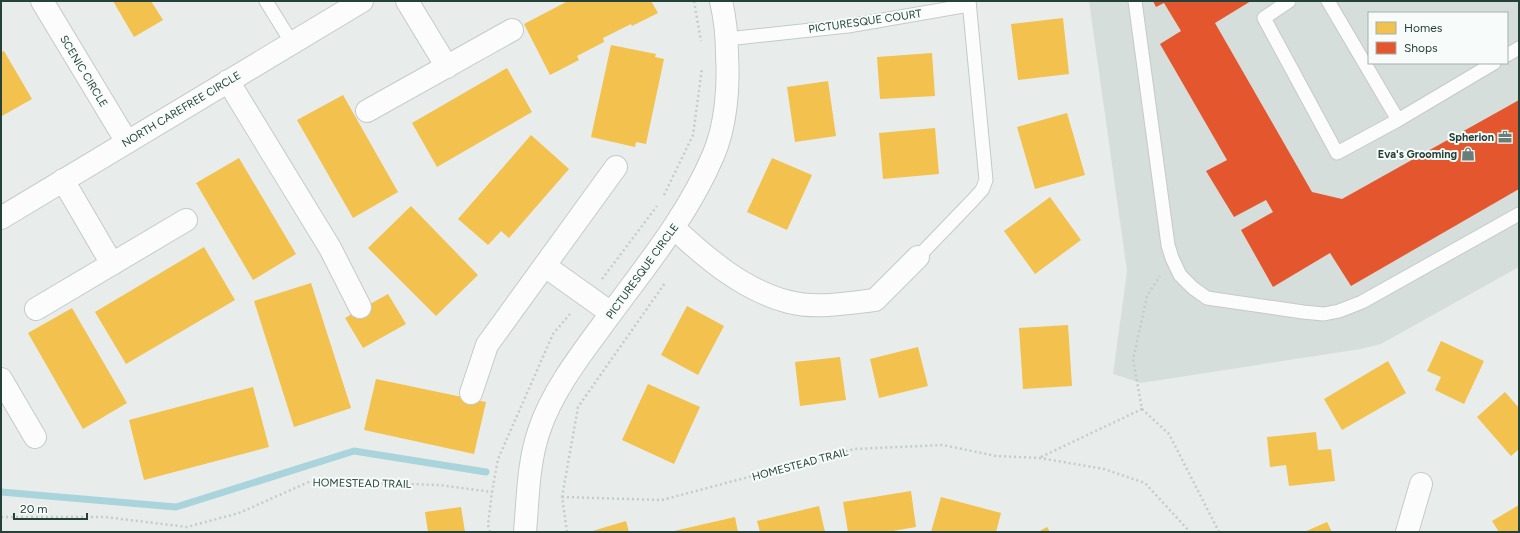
<svg xmlns="http://www.w3.org/2000/svg" width="1520" height="533" viewBox="0 0 1520 533" font-family="Figtree,sans-serif">
  <style>
    .built { fill: #d6dedb; fill-rule: evenodd }
    .homes { fill: #f2c14e }
    .shops { fill: #e4572e }
    .lines { fill: none; stroke-linecap: round; stroke-linejoin: round }
    .stream { stroke: #a9d4db; stroke-width: 7 }
    .lane-casing { stroke: #c5cac8; stroke-width: 15 }
    .street-casing { stroke: #c5cac8; stroke-width: 24 }
    .secondary-casing { stroke: #c3cbc8; stroke-width: 24 }
    .path { stroke: #c3ccca; stroke-width: 2.5; stroke-dasharray: 2 3; stroke-linecap: butt }
    .lane { stroke: #fcfcfc; stroke-width: 13 }
    .street { stroke: #fcfcfc; stroke-width: 22 }
    .secondary { stroke: #fcfcfc; stroke-width: 22 }
    .labels { text-anchor: middle; stroke-width: 4; stroke-linejoin: round; paint-order: stroke }
    .street-label { font-size: 11px; fill: #24423a; stroke: #f7fbf9 }
    .poi-label { font-size: 11px; font-weight: bold; fill: #24423a; stroke: #f7fbf9; text-anchor: end }
  </style>
  <rect width="100%" height="100%" fill="#e8edeb"/>
  <path class="built" d="M1089,1H1519V267L1381,344L1361,349L1141,383L1113,374L1127,271ZM1369,13H1507V63H1369Z"/>
  <g class="homes">
    <path d="M113,1H151L163,20L134,37Z"/>
    <path d="M568,1H651L658,13L632,26L631,24L603,38L604,42L577,56L579,60L550,75L524,24Z"/>
    <path d="M1063,18L1069,74L1018,80L1011,24Z"/>
    <path d="M611,45L656,54L655,57L664,59L646,144L636,142L635,147L591,137Z"/>
    <path d="M4,51L32,99L2,116L1,52Z"/>
    <path d="M932,53L935,96L880,99L877,57Z"/>
    <path d="M507,68L532,112L437,167L412,123Z"/>
    <path d="M828,81L836,136L795,142L787,87Z"/>
    <path d="M343,95L398,192L353,218L297,120Z"/>
    <path d="M1067,113L1085,175L1035,189L1017,127Z"/>
    <path d="M935,128L939,174L883,179L879,133Z"/>
    <path d="M531,135L569,169L509,238L501,231L488,245L458,219Z"/>
    <path d="M239,158L296,254L253,280L196,183Z"/>
    <path d="M772,158L812,175L787,230L747,212Z"/>
    <path d="M1050,197L1081,240L1035,274L1004,231Z"/>
    <path d="M411,206L478,275L436,316L368,248Z"/>
    <path d="M204,247L235,300L126,364L95,312Z"/>
    <path d="M311,283L351,408L294,427L254,301Z"/>
    <path d="M388,294L406,324L363,348L345,318Z"/>
    <path d="M687,306L724,326L698,375L661,355Z"/>
    <path d="M72,308L127,403L83,429L28,333Z"/>
    <path d="M1068,325L1072,386L1023,389L1019,328Z"/>
    <path d="M1441,341L1484,361L1464,404L1435,390L1441,377L1427,371Z"/>
    <path d="M918,347L928,386L879,398L870,359Z"/>
    <path d="M840,357L846,400L800,406L795,362Z"/>
    <path d="M1388,361L1406,393L1342,430L1324,399Z"/>
    <path d="M376,379L486,402L474,454L364,430Z"/>
    <path d="M648,384L700,407L674,464L622,440Z"/>
    <path d="M253,387L269,447L144,480L129,420Z"/>
    <path d="M1505,392L1519,408V449L1511,456L1477,417Z"/>
    <path d="M1316,432L1318,450L1331,449L1335,481L1289,486L1286,465L1270,467L1267,437Z"/>
    <path d="M911,491L916,527L887,532H848L843,502Z"/>
    <path d="M941,497L1001,513L996,532H931Z"/>
    <path d="M1519,505V532H1499L1492,521Z"/>
    <path d="M819,506L825,532H760L757,521Z"/>
    <path d="M461,507L465,532H428L425,512Z"/>
    <path d="M735,517L738,532H674V531Z"/>
    <path d="M626,521L629,532H589Z"/>
    <path d="M1327,522L1332,532H1304Z"/>
    <path d="M1047,527L1050,532H1038Z"/>
  </g>
  <path class="shops" d="M1153,1H1251L1215,23L1312,192L1342,199L1519,100V189L1351,286L1330,253L1273,287L1241,230L1273,212L1266,200L1234,217L1206,171L1227,160L1160,44L1181,31L1164,3L1156,7Z"/>
  <g class="lines">
    <path class="stream" d="M1,492L176,507L354,451L486,472"/>
    <g class="lane-casing">
      <g id="lane">
        <path d="M266,1L292,43"/>
        <path d="M1135,1L1168,245L1172,258L1180,275L1193,288L1207,298L1303,312L1324,314L1339,311L1362,302L1519,214"/>
        <path d="M1289,1L1264,18L1337,153L1398,120"/>
        <path d="M1328,1L1398,120L1494,63"/>
        <path d="M727,39L848,26L969,5"/>
        <path d="M1507,55L1519,48"/>
        <path d="M918,257L972,201L982,190L986,180L969,1"/>
      </g>
    </g>
    <g class="street-casing">
      <g id="street">
        <path d="M42,1L127,142"/>
        <path d="M407,1L447,67"/>
        <path d="M228,81L330,248L360,307"/>
        <path d="M367,111L512,30"/>
        <path d="M63,180L112,264"/>
        <path d="M674,228C707,259 745,291 789,302C817,309 847,303 875,300L918,257"/>
        <path d="M545,266L611,313"/>
        <path d="M36,309L186,220"/>
        <path d="M1,379L35,437"/>
        <path d="M471,393L487,345L616,167"/>
        <path d="M525,532C528,498 528,463 539,431C551,394 578,358 601,327C641,272 686,219 713,156C726,126 729,87 727,55C727,37 725,18 721,1"/>
        <path d="M1407,532L1421,484"/>
      </g>
    </g>
    <g class="secondary-casing">
      <path id="secondary" d="M1,218L362,1"/>
    </g>
    <g class="path">
      <path d="M694,1L701,41"/>
      <path d="M664,195L693,135L702,68"/>
      <path d="M602,279L657,206"/>
      <path d="M1142,409L1169,434L1219,532"/>
      <path d="M1041,457L1142,409L1133,360L1147,296L1160,276"/>
      <path d="M562,497L662,500L854,449L943,445L996,456L1040,458L1104,469L1145,483L1190,532"/>
      <path d="M1,517H105L187,527L239,513L311,481L439,485L492,492"/>
      <path d="M490,532L488,525L492,492L498,459L553,334L570,314"/>
      <path d="M567,532L562,497L578,407L665,283"/>
    </g>
    <use href="#lane" class="lane"/>
    <use href="#street" class="street"/>
    <use href="#secondary" class="secondary"/>
  </g>
  <defs>
    <g id="office-bare" transform="scale(1.08)"><path d="M-6-3h4V-5.5h4V-3h4V5H-6ZM-1-4.5V-3h2v-1.5ZM-6 0V1H6V0Z" fill="#697e78" stroke="#f7fbf9" stroke-width="2.5" paint-order="stroke"/></g>
    <g id="shop-bare" transform="scale(1.08)"><path d="M-5-2.5h2.3a2.7 3.5 0 0 1 5.4 0H5L5.5 6h-11ZM-1.5-2.5h3a1.5 2.3 0 0 0-3 0Z" fill="#697e78" stroke="#f7fbf9" stroke-width="2.5" paint-order="stroke"/></g>
  </defs>
  <g fill-rule="evenodd">
    <use href="#office-bare" x="1505" y="137"/>
    <use href="#shop-bare" x="1468" y="154"/>
  </g>
  <g class="labels">
    <g class="street-label">
      <text transform="translate(865 21) rotate(-8)" y="4">PICTURESQUE COURT</text>
      <text transform="translate(84 71) rotate(59)" y="4">SCENIC CIRCLE</text>
      <text transform="translate(181 109) rotate(-31)" y="4">NORTH CAREFREE CIRCLE</text>
      <text transform="translate(642 271) rotate(-54)" y="4">PICTURESQUE CIRCLE</text>
      <text transform="translate(800 464) rotate(-15)" y="4">HOMESTEAD TRAIL</text>
      <text transform="translate(362 483) rotate(1)" y="4">HOMESTEAD TRAIL</text>
    </g>
    <g class="poi-label">
      <text x="1494" y="141">Spherion</text>
      <text x="1457" y="158">Eva's Grooming</text>
    </g>
  </g>
  <rect width="1520" height="533" fill="none" stroke="#24423a" stroke-width="4"/>
  <rect x="1368" y="12" width="140" height="52" fill="#f7fbf9" stroke="#a3b1ad"/>
  <rect x="1376" y="22" width="20" height="12" fill="#f2c14e" stroke="#a3b1ad"/>
  <text x="1404" y="32" font-size="12" fill="#24423a">Homes</text>
  <rect x="1376" y="42" width="20" height="12" fill="#e4572e" stroke="#a3b1ad"/>
  <text x="1404" y="52" font-size="12" fill="#24423a">Shops</text>
  <path d="M14 513v6h73v-6" fill="none" stroke="#24423a" stroke-width="2"/>
  <text x="20" y="513" font-size="12" fill="#24423a" stroke="#f7fbf9" stroke-width="3" paint-order="stroke">20 m</text>
</svg>
